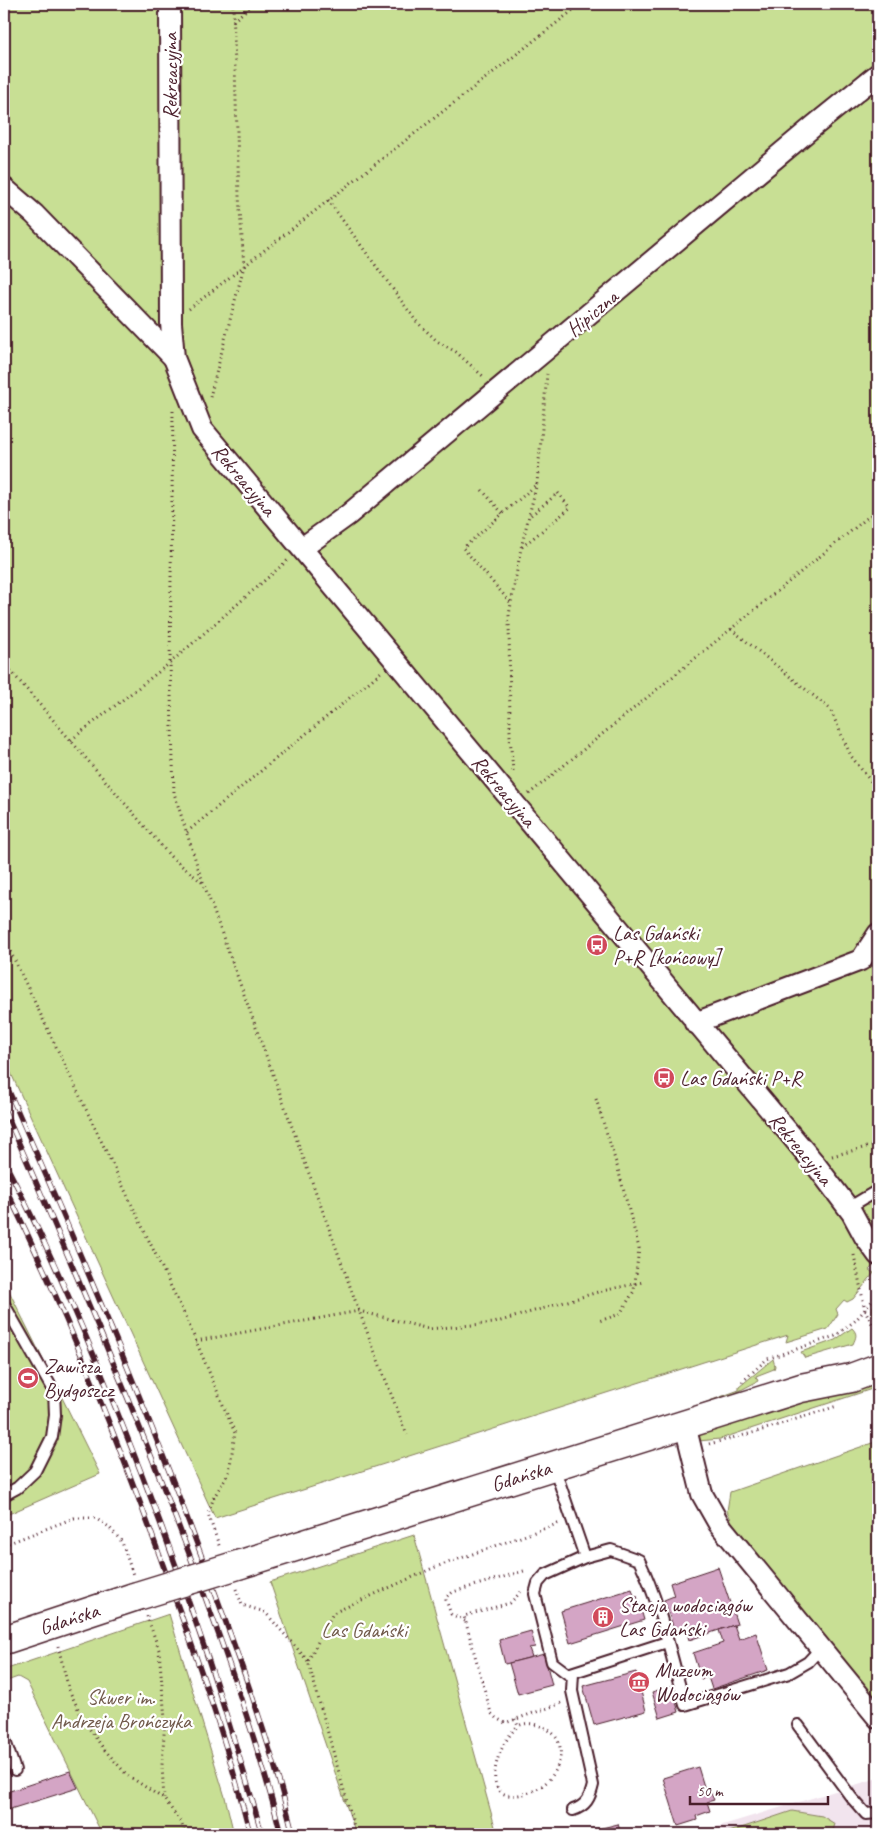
<svg xmlns="http://www.w3.org/2000/svg" width="882" height="1838" viewBox="0 0 882 1838" font-family="Caveat,sans-serif">
  <style>
    .built { fill: #f2e4ee }
    .green { fill: #c8df94; stroke: #897f60 }
    .building { fill: #d4a5c5; stroke: #4a1f2b }
    .lines { fill: none; stroke-linecap: round; stroke-linejoin: round }
    .lane-casing { stroke: #4a1f2b; stroke-width: 14 }
    .street-casing { stroke: #4a1f2b; stroke-width: 24 }
    .secondary-casing { stroke: #4a1f2b; stroke-width: 31 }
    .path { stroke: #4a1f2b; stroke-width: 3; stroke-dasharray: 1 4; stroke-linecap: butt }
    .lane { stroke: #fff; stroke-width: 10 }
    .street { stroke: #fff; stroke-width: 20 }
    .secondary { stroke: #fff; stroke-width: 28 }
    .rail-casing { stroke: #4a1f2b; stroke-width: 5.5 }
    .rail { stroke: #fff; stroke-width: 4; stroke-dasharray: 11; stroke-linecap: butt }
    .secondary-bridge-casing { stroke: #4a1f2b; stroke-width: 31; stroke-linecap: butt }
    .secondary-bridge { stroke: #fff; stroke-width: 28 }
    .labels { text-anchor: middle; stroke-width: 4.5; stroke-linejoin: round; paint-order: stroke }
    .street-label { font-size: 21px; fill: #4a1f2b; stroke: #fff }
    .poi-label { font-size: 21px; fill: #4a1f2b; stroke: #fff; text-anchor: start }
    .park-label { font-size: 21px; fill: #70594a; stroke: #fff }
  </style>
  <rect width="100%" height="100%" fill="#fff"/>
  <filter id="ink" filterUnits="userSpaceOnUse"><feTurbulence type="fractalNoise" baseFrequency=".02" numOctaves="2"/><feDisplacementMap in="SourceGraphic" scale="10" xChannelSelector="R" yChannelSelector="G"/><feConvolveMatrix kernelMatrix="1 2 1 2 8 2 1 2 1" color-interpolation-filters="sRGB"/></filter>
  <g filter="url(#ink)">
    <path class="built" d="M878,1778V1834H693Z"/>
    <g class="green">
      <path d="M4,4H878V1261L869,1270L874,1273L853,1299L847,1302L844,1300L836,1309L838,1314L828,1329L786,1342L788,1335L215,1518L4,1058Z"/>
      <path d="M4,1281L100,1474L4,1516Z"/>
      <path d="M878,1298V1325C872,1314 869,1309 878,1298Z"/>
      <path d="M852,1328C858,1334 856,1337 853,1344L805,1358L801,1352L835,1340Z"/>
      <path d="M773,1359L775,1366L774,1369L756,1376L758,1381L724,1399L626,1432L739,1390V1387Z"/>
      <path d="M878,1378V1387L720,1439L698,1441V1438L704,1430Z"/>
      <path d="M878,1441V1707L742,1543L727,1511L730,1492Z"/>
      <path d="M414,1535L497,1834H356L270,1582Z"/>
      <path d="M169,1614L225,1797L234,1834H102L27,1682L18,1677L4,1682V1670Z"/>
      <path d="M792,1811L822,1816L835,1824L832,1834H723Z"/>
    </g>
    <g class="building">
      <path d="M718,1567L737,1624L689,1640L685,1626L674,1629L664,1600L674,1596L670,1583Z"/>
      <path d="M632,1589L634,1596H637L644,1620L570,1643L561,1611Z"/>
      <path d="M734,1625L739,1639L756,1633L768,1670L712,1689L708,1677L701,1679L693,1653L723,1643L719,1630Z"/>
      <path d="M531,1631L535,1647L529,1648L532,1657L505,1664L499,1640Z"/>
      <path d="M544,1654L552,1685L518,1694L509,1663Z"/>
      <path d="M636,1672L646,1711L594,1725L583,1686Z"/>
      <path d="M671,1686L679,1712L660,1718L652,1692Z"/>
      <path d="M698,1767L706,1793L710,1791L714,1800L707,1802L710,1811L696,1816L697,1820L678,1826L663,1778Z"/>
      <path d="M70,1771L78,1788L4,1811V1793Z"/>
      <path d="M618,1824L621,1834H600L598,1829Z"/>
    </g>
    <g class="lines">
      <g class="lane-casing">
        <g id="lane">
          <path d="M848,1208L878,1190"/>
          <path d="M4,1304L54,1392L55,1415L52,1437L35,1471L17,1488L4,1495"/>
          <path d="M554,1467L585,1557"/>
          <path d="M667,1642L568,1674L552,1662L535,1594L538,1583L545,1575L585,1557L611,1550L639,1560C661,1605 671,1657 685,1705L789,1673L808,1662L821,1648"/>
          <path d="M573,1673L572,1691L593,1785C590,1798 586,1806 573,1810"/>
          <path d="M798,1725L851,1797L866,1814L878,1813"/>
          <path d="M4,1738L15,1770"/>
        </g>
      </g>
      <g class="street-casing">
        <g id="street">
          <path d="M170,4L171,323L174,358L202,429L815,1164L852,1213L865,1237L878,1255"/>
          <path d="M4,188L34,214L174,358"/>
          <path d="M302,548L348,515L815,125L878,74"/>
          <path d="M695,1023L861,960L878,934"/>
          <path d="M685,1425L702,1494L719,1524L878,1718"/>
        </g>
      </g>
      <g class="secondary-casing">
        <g id="secondary">
          <path d="M241,1564L801,1388L851,1378L878,1368"/>
          <path d="M4,1640L134,1597"/>
        </g>
      </g>
      <g class="path">
        <path d="M233,21L253,4"/>
        <path d="M328,200L416,321L437,341L456,352L485,378"/>
        <path d="M189,309L581,4"/>
        <path d="M210,397L244,266L239,196L233,4"/>
        <path d="M173,411L170,663L174,793L198,868L359,1311L407,1435"/>
        <path d="M482,490L503,514"/>
        <path d="M522,547L570,508L558,493L530,516"/>
        <path d="M510,602L463,548L537,484"/>
        <path d="M731,629L830,709L851,756L872,783L878,787"/>
        <path d="M4,663L171,857L204,884"/>
        <path d="M71,740L170,663L288,560"/>
        <path d="M513,771L510,737L509,615L521,548L537,483L547,374"/>
        <path d="M529,794L878,509"/>
        <path d="M187,832L381,672"/>
        <path d="M4,938L187,1320L235,1433L229,1472L214,1497L208,1514L220,1548"/>
        <path d="M596,1099L618,1169L639,1248L634,1291L620,1314L599,1321"/>
        <path d="M832,1156L878,1144"/>
        <path d="M854,1255L865,1310L878,1335"/>
        <path d="M196,1341L359,1311L429,1329L494,1323L598,1292L643,1282"/>
        <path d="M742,1382L767,1359L835,1336L856,1320L878,1294"/>
        <path d="M709,1444L756,1432L837,1406"/>
        <path d="M4,1545L74,1518H95L109,1527L122,1542L133,1575"/>
        <path d="M236,1589L242,1605L265,1612L308,1661"/>
        <path d="M521,1592L510,1603L464,1616L491,1713L496,1718L505,1723L562,1703"/>
        <path d="M147,1616L159,1650L165,1719L162,1765L164,1799"/>
        <path d="M465,1621L451,1614L446,1600V1597L453,1592L527,1570"/>
        <path d="M58,1646L69,1690L84,1721L103,1748L127,1775L164,1799L181,1822L185,1834"/>
        <path d="M515,1719L518,1726C494,1747 476,1811 530,1792C561,1782 576,1735 537,1725C530,1723 524,1723 518,1726"/>
        <path d="M356,1834L308,1661L333,1613L433,1568L560,1523"/>
      </g>
      <use href="#lane" class="lane"/>
      <use href="#street" class="street"/>
      <use href="#secondary" class="secondary"/>
      <g class="rail-casing">
        <g id="rail">
          <path d="M4,1080C77,1245 148,1410 210,1579C241,1663 272,1747 293,1834"/>
          <path d="M4,1109C69,1257 133,1405 190,1556C224,1648 257,1739 281,1834"/>
          <path d="M4,1161C48,1245 85,1332 120,1419C175,1555 222,1693 262,1834"/>
          <path d="M4,1185C69,1318 124,1454 173,1593C202,1672 230,1752 250,1834"/>
        </g>
      </g>
      <use href="#rail" class="rail"/>
      <g class="secondary-bridge-casing">
        <path id="secondary-bridge" d="M134,1597L241,1564"/>
      </g>
      <use href="#secondary-bridge" class="secondary-bridge"/>
    </g>
  </g>
  <defs>
    <g id="bus-disc" transform="scale(1.125)"><circle r="9.5" fill="#d1495b" stroke="#fff"/><path d="M-5-6H5V4H4V6H2V4H-2V6H-4V4H-5ZM-3.5-4V0h7V-4ZM-3.5 1.2v1.5H-2V1.2ZM2 1.2v1.5H3.5V1.2Z" fill="#fff"/></g>
    <g id="stadium-disc" transform="scale(1.125)"><circle r="9.5" fill="#d1495b" stroke="#fff"/><path d="M0-5a6.5 5 0 1 0 0 10a6.5 5 0 1 0 0-10ZM-3.5-1.8h7v3.6h-7Z" fill="#fff"/></g>
    <g id="building-disc" transform="scale(1.125)"><circle r="9.5" fill="#d1495b" stroke="#fff"/><path d="M-4-6H4V6H1V3H-1V6H-4ZM-2.5-4.3h1.7v1.8h-1.7ZM.8-4.3h1.7v1.8H.8ZM-2.5-1h1.7V.8h-1.7ZM.8-1h1.7V.8H.8Z" fill="#fff"/></g>
    <g id="museum-disc" transform="scale(1.125)"><circle r="9.5" fill="#d1495b" stroke="#fff"/><path d="M0-6L6-3V-2H-6V-3ZM-5-1h2V3h-2ZM-1-1h2V3h-2ZM3-1h2V3H3ZM-6 4H6V6H-6Z" fill="#fff"/></g>
  </defs>
  <g fill-rule="evenodd">
    <use href="#bus-disc" x="597" y="945"/>
    <use href="#bus-disc" x="664" y="1078"/>
    <use href="#stadium-disc" x="28" y="1378"/>
    <use href="#building-disc" x="603" y="1617"/>
    <use href="#museum-disc" x="639" y="1682"/>
  </g>
  <g class="labels">
    <g class="street-label">
      <text transform="translate(170 76) rotate(-90)" y="7">Rekreacyjna</text>
      <text transform="translate(592 313) rotate(-40)" y="7">Hipiczna</text>
      <text transform="translate(244 480) rotate(50)" y="7">Rekreacyjna</text>
      <text transform="translate(504 791) rotate(50)" y="7">Rekreacyjna</text>
      <text transform="translate(801 1149) rotate(51)" y="7">Rekreacyjna</text>
      <text transform="translate(521 1476) rotate(-17)" y="7">Gdańska</text>
      <text transform="translate(69 1619) rotate(-18)" y="7">Gdańska</text>
    </g>
    <g class="poi-label">
      <text x="613" y="940">Las Gdański<tspan x="613" dy="24">P+R [końcowy]</tspan></text>
      <text x="680" y="1085">Las Gdański P+R</text>
      <text x="44" y="1373">Zawisza<tspan x="44" dy="24">Bydgoszcz</tspan></text>
      <text x="619" y="1612">Stacja wodociągów<tspan x="619" dy="24">Las Gdański</tspan></text>
      <text x="655" y="1677">Muzeum<tspan x="655" dy="24">Wodociągów</tspan></text>
    </g>
    <g class="park-label">
      <text x="364" y="1637">Las Gdański</text>
      <text x="121" y="1704">Skwer im.<tspan x="121" dy="24">Andrzeja Brończyka</tspan></text>
    </g>
  </g>
  <rect width="882" height="1838" fill="none" stroke="#fff" stroke-width="20"/>
  <rect x="10" y="10" width="862" height="1818" fill="none" stroke="#4a1f2b" stroke-width="2" filter="url(#ink)"/>
  <path d="M690 1796v8h138v-8" fill="none" stroke="#4a1f2b" stroke-width="2.5"/>
  <text x="697" y="1796" font-size="15" fill="#4a1f2b" stroke="#ffffff" stroke-width="4" paint-order="stroke">50 m</text>
</svg>
